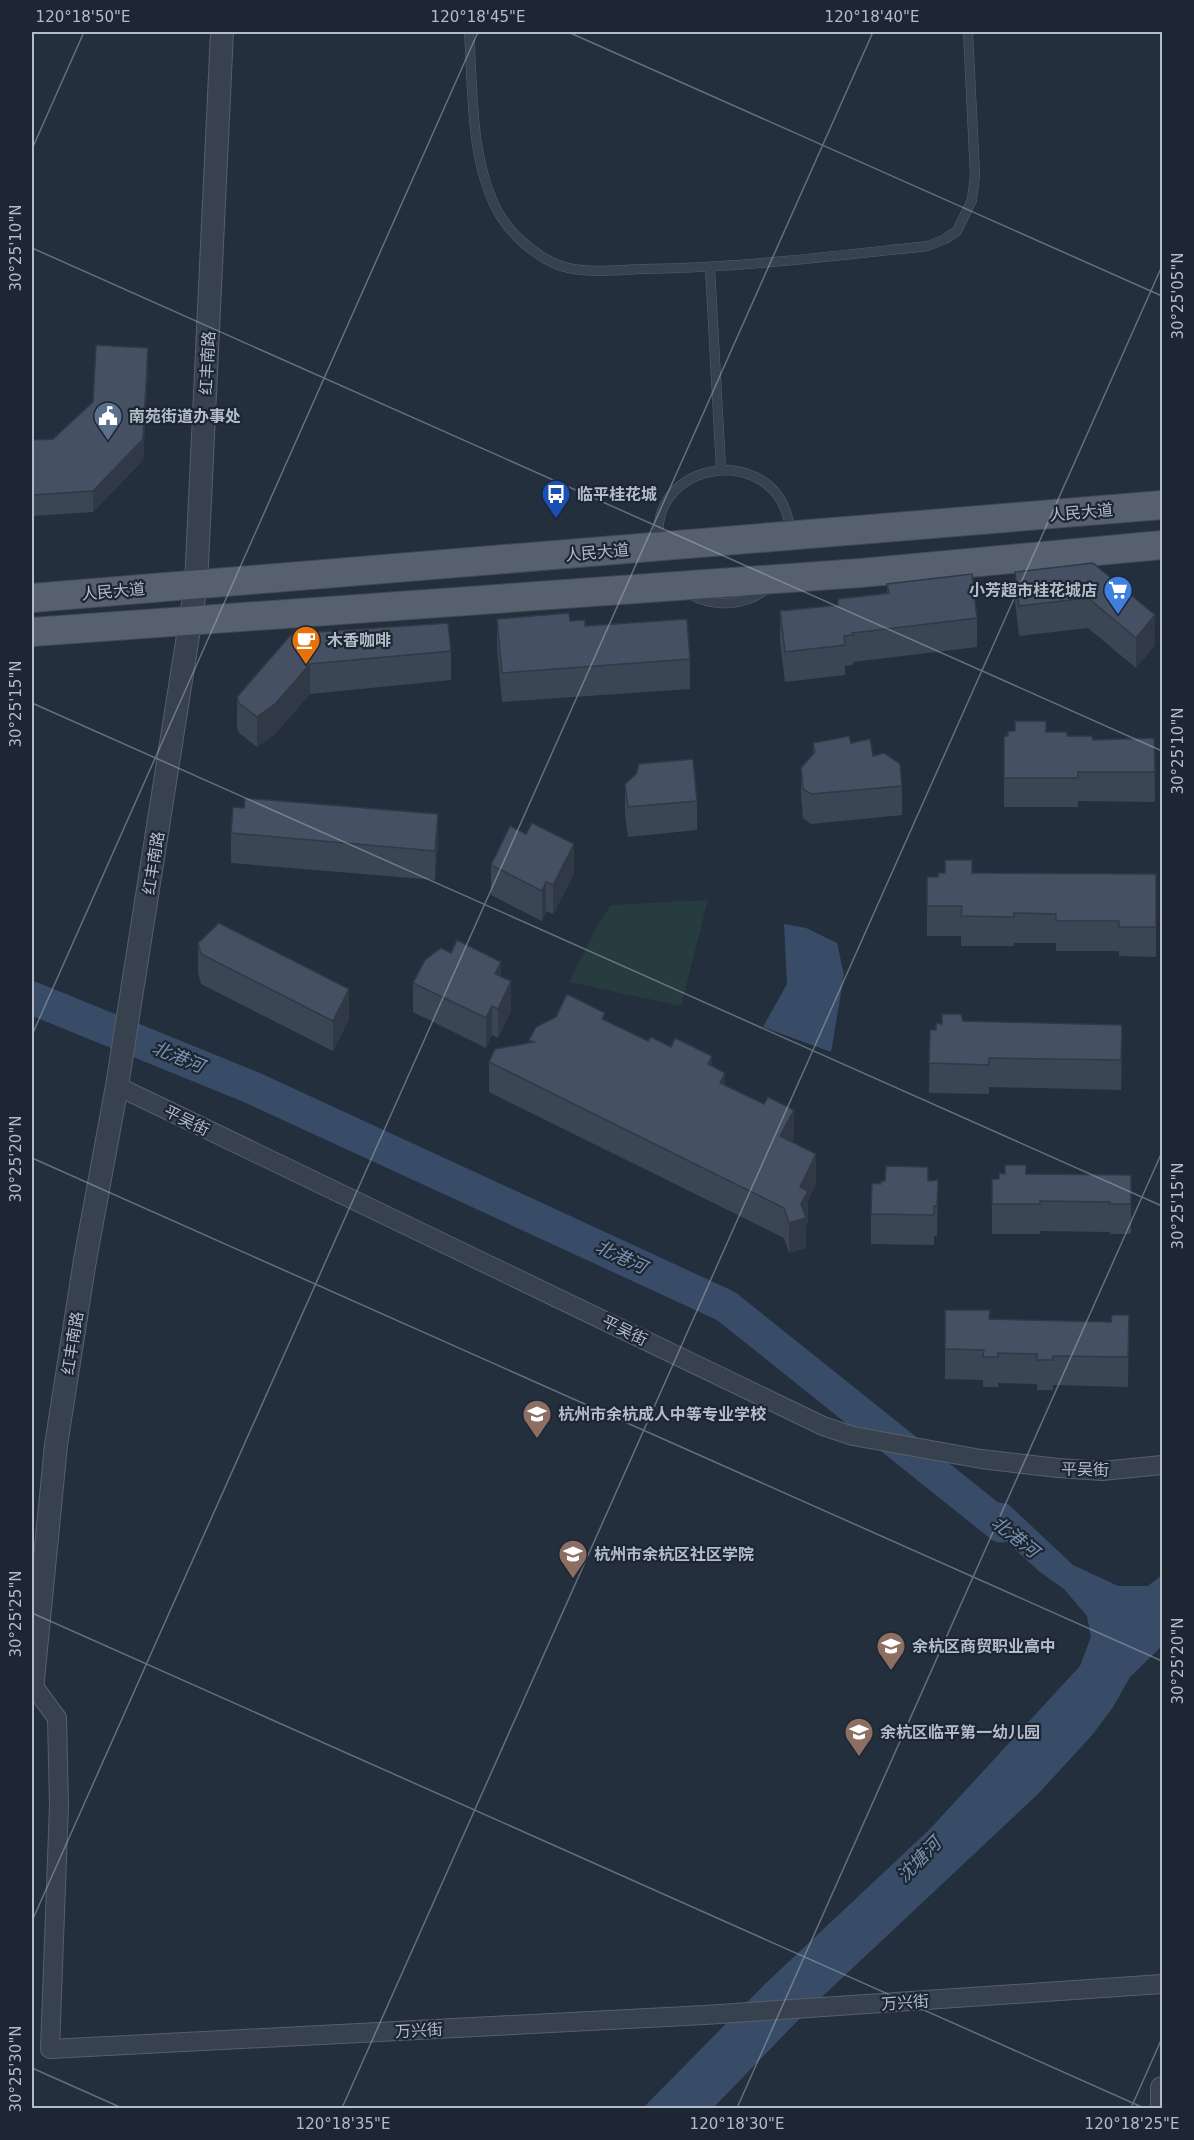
<svg xmlns="http://www.w3.org/2000/svg" width="1194" height="2140" viewBox="0 0 1194 2140" font-family="'DejaVu Sans','Noto Sans SC',sans-serif">
  <style>
    .green { fill: #263c3f }
    .water { fill: #394c67 }
    .lines { fill: none; stroke-linecap: round; stroke-linejoin: round }
    .river { stroke: #394c67; stroke-width: 33 }
    .service-casing { stroke: #565f6c; stroke-width: 10 }
    .minor-casing { stroke: #565f6c; stroke-width: 20 }
    .tertiary-casing { stroke: #565f6c; stroke-width: 24 }
    .primary-casing { stroke: #414a57; stroke-width: 30 }
    .service { stroke: #38414e; stroke-width: 9 }
    .minor { stroke: #38414e; stroke-width: 18 }
    .tertiary { stroke: #38414e; stroke-width: 22 }
    .primary { stroke: #56606e; stroke-width: 28 }
    .wall { fill: #3b4654 }
    .shaded-wall { fill: #303945 }
    .building { fill: #455162; stroke: #303945; stroke-width: 1.5 }
    .ticks { fill: none; stroke: #b4bcc9; stroke-width: 1.5; stroke-opacity: 0.45 }
    .labels { text-anchor: middle; stroke-width: 4.5; stroke-linejoin: round; paint-order: stroke }
    .street-label { font-size: 16px; fill: #b4bcc9; stroke: #1d2633 }
    .poi-label { font-size: 16px; font-weight: bold; fill: #b4bcc9; stroke: #1d2633; text-anchor: start }
    .water-label { font-size: 18px; font-style: italic; fill: #7c92b1; stroke: #1d2633 }
    .neatline { fill: none; stroke: #b4bcc9; stroke-width: 2 }
    .ticks-label { font-size: 15px; text-anchor: middle; fill: #b4bcc9 }
  </style>
  <rect width="100%" height="100%" fill="#242f3e"/>
  <path class="green" d="M708,900L681,1006L569,982L596,928L611,905Z"/>
  <g class="water">
    <path d="M784,924L806,928L837,943L844,975L831,1052L763,1027L787,984Z"/>
    <path d="M956,1496L1008,1504L1073,1565L1118,1586H1148L1162,1575V1646L1130,1677L1113,1707L1093,1734L1038,1794L809,2009L713,2108H643L765,1984L930,1829L1080,1666L1091,1637L1087,1616L1064,1589L1040,1572Z"/>
  </g>
  <g class="lines">
    <path class="river" d="M32,998L253,1088L726,1306L1001,1526"/>
    <g class="service-casing">
      <g id="service">
        <path d="M469,32C473,89 470,158 497,210C510,234 536,257 561,266C586,274 617,270 643,269C739,268 833,256 928,246L945,239L957,231L972,200L975,175L968,32"/>
        <path d="M710,268L721,469"/>
        <path d="M658,545C658,530 658,517 665,504C687,463 752,458 779,497C786,508 789,519 791,532"/>
        <path d="M690,594C713,608 747,606 767,588"/>
      </g>
    </g>
    <g class="minor-casing">
      <g id="minor">
        <path d="M117,1086L823,1426L853,1436L981,1459L1058,1468L1102,1471L1162,1465"/>
        <path d="M32,1684L57,1718L59,1805L50,2049L705,2015L1162,1984"/>
      </g>
    </g>
    <g class="tertiary-casing">
      <g id="tertiary">
        <path d="M32,1690L56,1445L85,1260L117,1086L196,585L222,32"/>
        <path d="M1162,2108V2088"/>
      </g>
    </g>
    <g class="primary-casing">
      <g id="primary">
        <path d="M32,598L1162,505"/>
        <path d="M32,632L860,573L1162,545"/>
      </g>
    </g>
    <use href="#service" class="service"/>
    <use href="#minor" class="minor"/>
    <use href="#tertiary" class="tertiary"/>
    <use href="#primary" class="primary"/>
  </g>
  <g class="wall">
    <path d="M148,368L143,460L93,512L32,516V440L53,439Z"/>
    <path d="M1093,563L1155,645L1136,668L1088,628L1019,636L1015,602V572Z"/>
    <path d="M887,584L977,618V647L853,662V665L845,666V675L785,682L780,641V611L838,605V599L887,593Z"/>
    <path d="M497,619L570,621L690,659V689L502,702L497,648Z"/>
    <path d="M317,632L451,651V680L310,694L276,733L257,747L239,733L237,727V697Z"/>
    <path d="M1046,732L1093,740L1154,738L1155,802L1078,801V807H1004V736Z"/>
    <path d="M813,743H851L873,756L902,786V815L811,824L803,818L801,797V768L813,754Z"/>
    <path d="M625,784L697,801V830L628,837L625,814Z"/>
    <path d="M231,833L438,844L435,880L231,863Z"/>
    <path d="M526,834L574,874L553,914L546,911L542,921L491,895V865Z"/>
    <path d="M972,873L1156,874V957L1119,956V951H1056V943H1014V946H961V936H927V877H938Z"/>
    <path d="M198,943L349,1019L333,1051L201,984L198,973Z"/>
    <path d="M501,977L511,1011L498,1038L492,1035L486,1048L413,1012V983Z"/>
    <path d="M605,1020L648,1041L712,1066L725,1085L794,1139L792,1142L816,1184L808,1200V1221L806,1226V1248L789,1253L784,1238L489,1092V1062L529,1043V1040Z"/>
    <path d="M963,1021L1122,1054L1121,1090L989,1087V1094L929,1093L930,1030H936L942,1024Z"/>
    <path d="M1026,1174L1131,1175V1234H1110V1232L1040,1231V1234H992V1179H999Z"/>
    <path d="M938,1180L937,1236H934V1245L871,1244V1214L881,1184Z"/>
    <path d="M945,1310L990,1319L1111,1322L1129,1315L1128,1387L1053,1385V1390H1037V1384L998,1383V1387H983V1380L945,1379Z"/>
  </g>
  <g class="shaded-wall">
    <path d="M148,348V368L143,460L93,512V491Z"/>
    <path d="M1155,615V645L1136,668V638Z"/>
    <path d="M310,664V694L276,733L257,747V717Z"/>
    <path d="M438,814V844L435,880V851Z"/>
    <path d="M574,844V874L553,914V885Z"/>
    <path d="M546,882V911L542,921V891Z"/>
    <path d="M501,962V991L495,974Z"/>
    <path d="M511,981V1011L498,1038V1009Z"/>
    <path d="M349,989V1019L333,1051V1021Z"/>
    <path d="M492,1006V1035L486,1048V1018Z"/>
    <path d="M1122,1025V1054L1121,1090V1060Z"/>
    <path d="M712,1056V1086L708,1064Z"/>
    <path d="M725,1073V1103L720,1083Z"/>
    <path d="M794,1110V1139L780,1166V1136Z"/>
    <path d="M816,1154V1184L808,1200V1221L806,1226V1248L789,1253V1223L800,1187Z"/>
  </g>
  <g class="building">
    <path d="M96,345L148,348L143,439L93,491L32,495V440L53,439L93,402Z"/>
    <path d="M1093,563L1155,615L1136,638L1088,598L1019,606L1015,572Z"/>
    <path d="M972,574L977,618L852,633L853,635L844,636L845,645L785,652L780,611L838,605V599L889,593L887,584Z"/>
    <path d="M569,613L570,621L585,620V626L687,619L690,659L502,673L497,619Z"/>
    <path d="M448,623L451,651L310,664L276,703L257,717L239,703L237,697L295,630L314,627L317,632Z"/>
    <path d="M1015,721H1046V732H1067V736H1092L1093,740L1154,738L1155,772H1078V778H1004V736H1008V731H1015Z"/>
    <path d="M849,736L851,743L870,739L873,756L884,753L900,764L902,786L811,794L803,789L801,768L815,752L813,743Z"/>
    <path d="M693,759L697,801L628,807L625,784L636,774L639,764Z"/>
    <path d="M245,798L438,814L435,851L231,833L233,807L244,808Z"/>
    <path d="M532,823L574,844L553,885L546,882L542,891L491,865L510,826L526,834Z"/>
    <path d="M945,860H972V873L1156,874V927H1119V921H1056V914L1014,913V917L961,916L962,906H927V877H938V873H945Z"/>
    <path d="M219,923L349,989L333,1021L201,954L198,943Z"/>
    <path d="M457,940L501,962L495,974L511,981L498,1009L492,1006L486,1018L413,983L425,960L441,948L451,953Z"/>
    <path d="M567,994L605,1013L602,1019L648,1041L651,1037L671,1047L675,1038L712,1056L708,1064L725,1073L720,1083L764,1104L768,1097L794,1110L780,1136L816,1154L800,1187L808,1191L801,1204L806,1218L789,1223L784,1208L489,1062L495,1049L534,1042L529,1040L536,1027L556,1017Z"/>
    <path d="M942,1014H961L963,1021L1122,1025L1121,1060L989,1058V1065L929,1063L930,1030H936V1023L942,1024Z"/>
    <path d="M1005,1165H1026V1174L1131,1175V1204H1110V1202L1040,1201V1204H992V1179H999V1173L1005,1174Z"/>
    <path d="M886,1166L928,1167V1181L938,1180L937,1206H934V1215L871,1214L872,1183L881,1184V1181H885Z"/>
    <path d="M945,1310H990L989,1319L1111,1322L1112,1315H1129L1128,1357L1053,1356V1360H1037V1354L998,1353V1357H983L984,1350L945,1349Z"/>
  </g>
  <path class="ticks" d="M568,32L1162,296M32,149L84,32M32,248L1162,751M32,703L1162,1206M32,1035L478,32M32,1158L1162,1661M32,1613L1144,2108M32,1921L873,32M32,2068L122,2108M342,2108L1162,266M737,2108L1162,1152M1131,2108L1162,2038"/>
  <defs>
    <g id="civic-pin" transform="scale(1.5)"><path d="M0 17L-7.5 6A9.5 9.5 0 1 1 7.5 6Z" fill="#5c6f8a" stroke="#1d2633"/><path d="M-.6-6.5H3V-4.5H.6V-3L4-1V1h2V6H-6V1h2V-1L-.6-3ZM-1.2 2.5V6h2.4V2.5Z" fill="#fff"/></g>
    <g id="bus-pin" transform="scale(1.5)"><path d="M0 17L-7.5 6A9.5 9.5 0 1 1 7.5 6Z" fill="#1a4fb4" stroke="#1d2633"/><path d="M-5-6H5V4H4V6H2V4H-2V6H-4V4H-5ZM-3.5-4V0h7V-4ZM-3.5 1.2v1.5H-2V1.2ZM2 1.2v1.5H3.5V1.2Z" fill="#fff"/></g>
    <g id="supermarket-pin" transform="scale(1.5)"><path d="M0 17L-7.5 6A9.5 9.5 0 1 1 7.5 6Z" fill="#3f7fe0" stroke="#1d2633"/><path d="M-6-5.5h2.5l.6 2H6L4.5 2H-2.5L-4.4-4H-6ZM-1.5 3.2a1.3 1.3 0 1 0 .1 0ZM3 3.2a1.3 1.3 0 1 0 .1 0Z" fill="#fff"/></g>
    <g id="cafe-pin" transform="scale(1.5)"><path d="M0 17L-7.5 6A9.5 9.5 0 1 1 7.5 6Z" fill="#e8710a" stroke="#1d2633"/><path d="M-5.5-4.5H6V0H3Q3 3.5 0 3.5H-2.5Q-5.5 3.5-5.5 0ZM3-3.2v2h1.7v-2ZM-6 4.5H4V6H-6Z" fill="#fff"/></g>
    <g id="school-pin" transform="scale(1.5)"><path d="M0 17L-7.5 6A9.5 9.5 0 1 1 7.5 6Z" fill="#8d6e63" stroke="#1d2633"/><path d="M0-5L7-2L0 1L-7-2ZM-4 1L0 2.5L4 1V4Q0 6-4 4Z" fill="#fff"/></g>
  </defs>
  <g fill-rule="evenodd">
    <use href="#civic-pin" x="108" y="416"/>
    <use href="#bus-pin" x="556" y="494"/>
    <use href="#supermarket-pin" x="1118" y="590"/>
    <use href="#cafe-pin" x="306" y="640"/>
    <use href="#school-pin" x="537" y="1414"/>
    <use href="#school-pin" x="573" y="1554"/>
    <use href="#school-pin" x="891" y="1646"/>
    <use href="#school-pin" x="859" y="1732"/>
  </g>
  <g class="labels">
    <g class="street-label">
      <text transform="translate(207 363) rotate(-87)" y="6">红丰南路</text>
      <text transform="translate(1081 512) rotate(-5)" y="6">人民大道</text>
      <text transform="translate(597 552) rotate(-5)" y="6">人民大道</text>
      <text transform="translate(113 591) rotate(-5)" y="6">人民大道</text>
      <text transform="translate(153 863) rotate(-81)" y="6">红丰南路</text>
      <text transform="translate(187 1120) rotate(26)" y="6">平吴街</text>
      <text transform="translate(625 1330) rotate(26)" y="6">平吴街</text>
      <text transform="translate(72 1343) rotate(-81)" y="6">红丰南路</text>
      <text transform="translate(1085 1469) rotate(1)" y="6">平吴街</text>
      <text transform="translate(905 2002) rotate(-4)" y="6">万兴街</text>
      <text transform="translate(419 2030) rotate(-3)" y="6">万兴街</text>
    </g>
    <g class="poi-label">
      <text x="129" y="422">南苑街道办事处</text>
      <text x="577" y="500">临平桂花城</text>
      <text x="1097" y="596" text-anchor="end">小芳超市桂花城店</text>
      <text x="327" y="646">木香咖啡</text>
      <text x="558" y="1420">杭州市余杭成人中等专业学校</text>
      <text x="594" y="1560">杭州市余杭区社区学院</text>
      <text x="912" y="1652">余杭区商贸职业高中</text>
      <text x="880" y="1738">余杭区临平第一幼儿园</text>
    </g>
    <g class="water-label">
      <text transform="translate(178 1057) rotate(22)" y="6">北港河</text>
      <text transform="translate(621 1257) rotate(25)" y="6">北港河</text>
      <text transform="translate(1015 1537) rotate(39)" y="6">北港河</text>
      <text transform="translate(919 1860) rotate(-46)" y="6">沈塘河</text>
    </g>
  </g>
  <rect width="1194" height="2140" fill="none" stroke="#1d2633" stroke-width="66"/>
  <rect x="33" y="33" width="1128" height="2074" class="neatline"/>
  <g class="ticks-label">
    <text x="83" y="22">120°18'50"E</text>
    <text x="478" y="22">120°18'45"E</text>
    <text x="872" y="22">120°18'40"E</text>
    <text transform="translate(16 248) rotate(-90)" y="5">30°25'10"N</text>
    <text transform="translate(1178 296) rotate(-90)" y="5">30°25'05"N</text>
    <text transform="translate(16 704) rotate(-90)" y="5">30°25'15"N</text>
    <text transform="translate(1178 751) rotate(-90)" y="5">30°25'10"N</text>
    <text transform="translate(16 1159) rotate(-90)" y="5">30°25'20"N</text>
    <text transform="translate(1178 1206) rotate(-90)" y="5">30°25'15"N</text>
    <text transform="translate(16 1614) rotate(-90)" y="5">30°25'25"N</text>
    <text transform="translate(1178 1661) rotate(-90)" y="5">30°25'20"N</text>
    <text transform="translate(16 2069) rotate(-90)" y="5">30°25'30"N</text>
    <text x="343" y="2129">120°18'35"E</text>
    <text x="737" y="2129">120°18'30"E</text>
    <text x="1132" y="2129">120°18'25"E</text>
  </g>
</svg>
